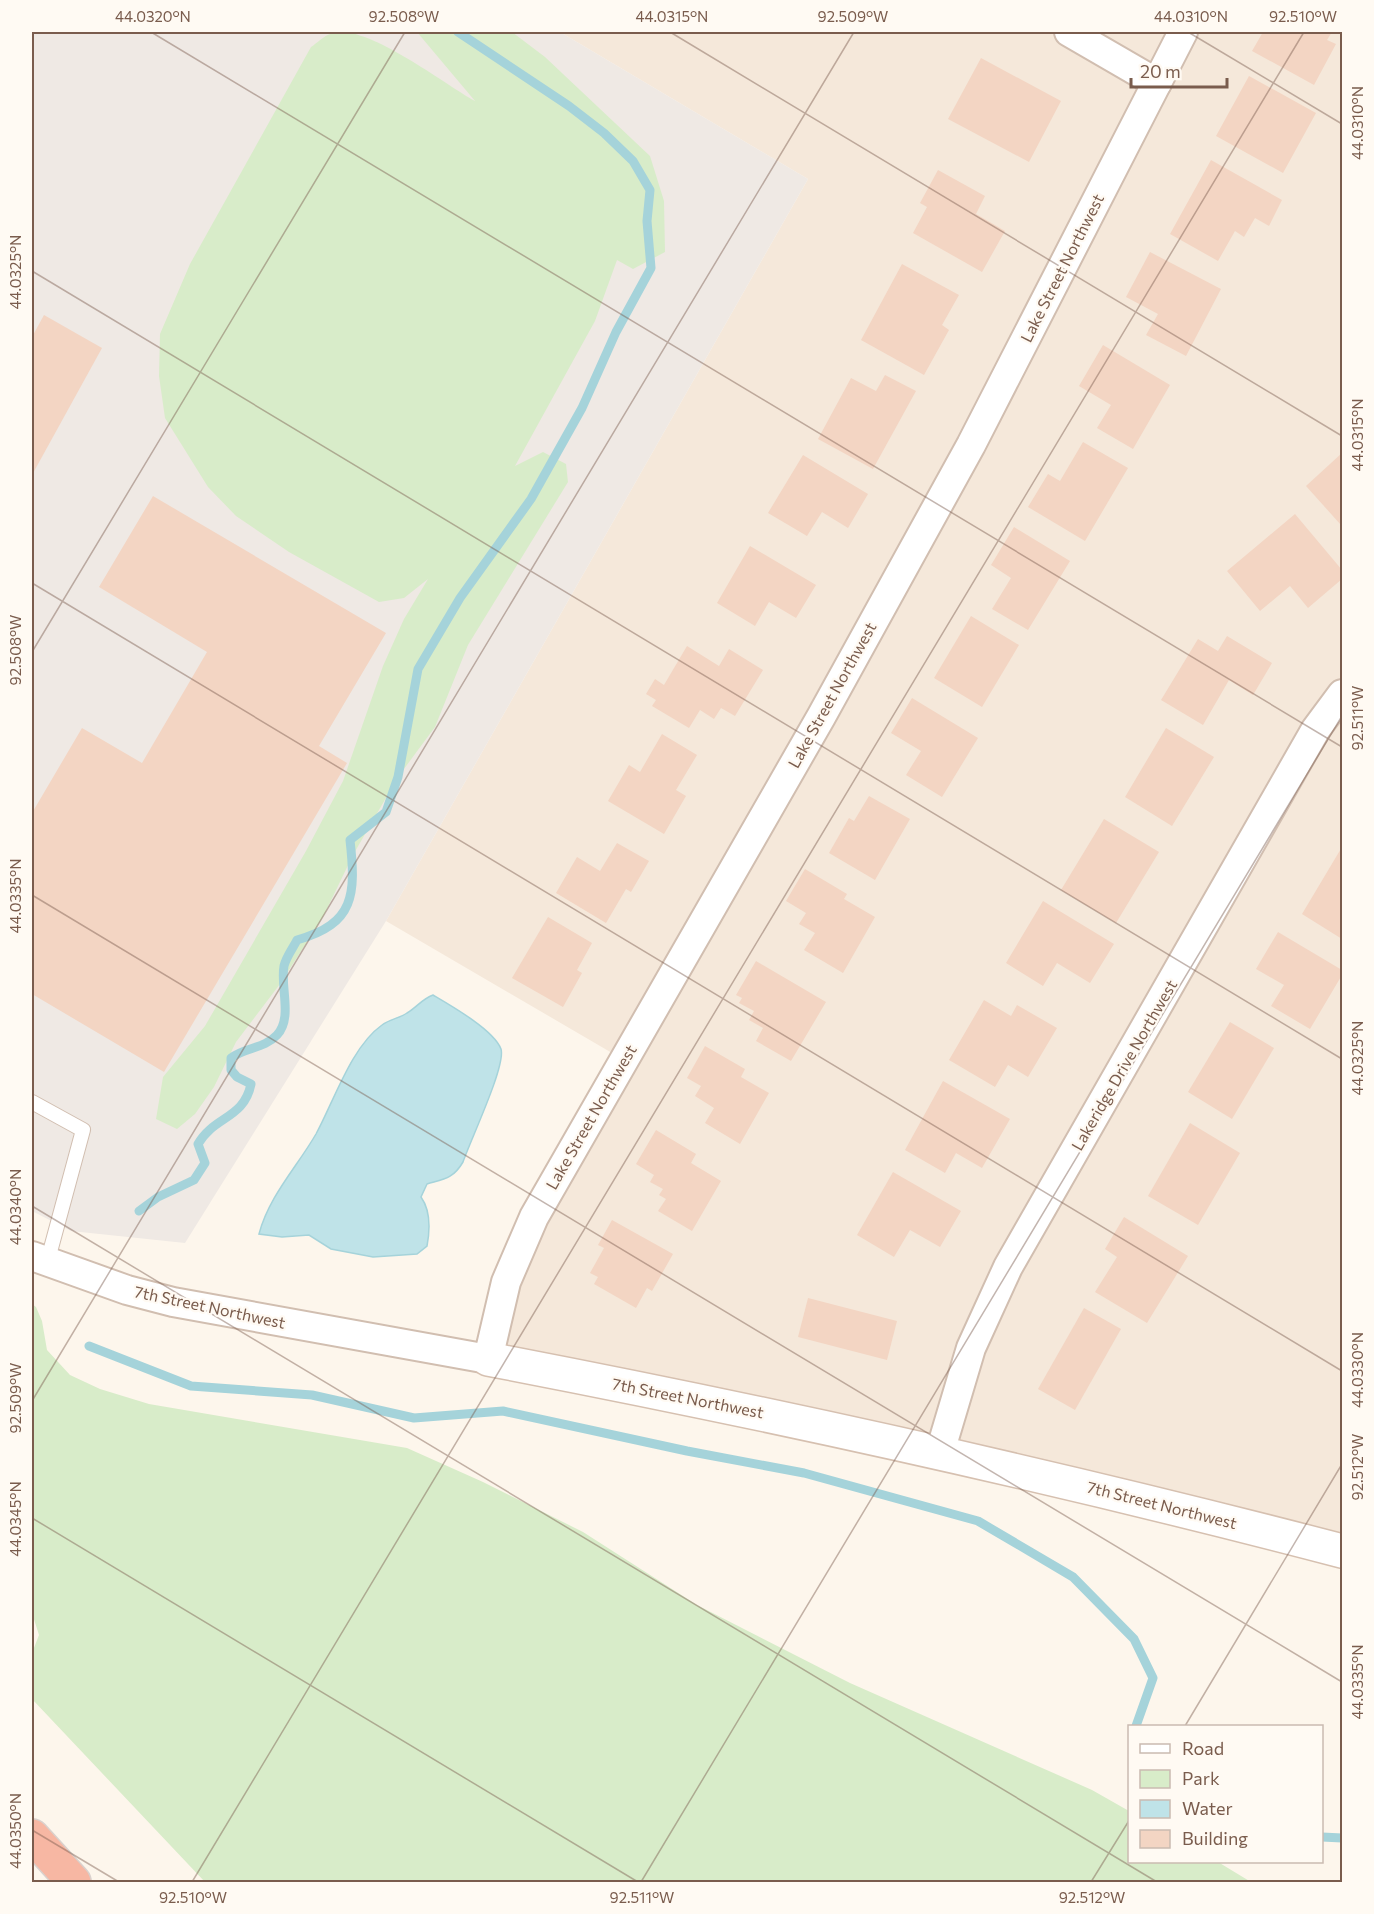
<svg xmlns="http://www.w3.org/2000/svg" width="1374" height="1914" viewBox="0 0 1374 1914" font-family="Commissioner,sans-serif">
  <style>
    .residential { fill: #f5e8da }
    .industrial { fill: #efe9e4 }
    .green { fill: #d8ecc9 }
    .water { fill: #bfe3e8; stroke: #a5d3da; stroke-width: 1.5 }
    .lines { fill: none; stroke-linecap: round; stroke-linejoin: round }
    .stream { stroke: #a5d3da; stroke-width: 9 }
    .building { fill: #f3d5c3 }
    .lane-casing { stroke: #d1beb0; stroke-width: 16 }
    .street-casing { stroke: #d1beb0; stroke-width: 32 }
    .secondary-casing { stroke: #d6c0b0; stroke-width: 36 }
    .highway-casing { stroke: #dad1cd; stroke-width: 36 }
    .lane { stroke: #fff; stroke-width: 14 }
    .street { stroke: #fff; stroke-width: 28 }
    .secondary { stroke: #fff; stroke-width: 33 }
    .highway { stroke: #f7b7a3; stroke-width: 33 }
    .ticks { fill: none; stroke: #7a5c4d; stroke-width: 1.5; stroke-opacity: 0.45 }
    .labels { text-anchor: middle; stroke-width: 4.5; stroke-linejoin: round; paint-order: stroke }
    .street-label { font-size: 16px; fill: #7a5c4d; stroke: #fffaf3 }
    .neatline { fill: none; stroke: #7a5c4d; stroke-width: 2 }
    .ticks-label { font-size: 15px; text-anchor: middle; fill: #7a5c4d }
  </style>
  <rect width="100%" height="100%" fill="#fdf6ec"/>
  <path class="residential" d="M560,32H1342V1551L488,1359L506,1282L624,1060L386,921L808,179Z"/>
  <path class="industrial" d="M32,32H560L808,179L386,921L185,1243L71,1231L32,1211Z"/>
  <g class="green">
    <path d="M417,32H512L545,57L650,156L664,201L665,252L633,269L617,260L595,321L515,466L543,452L566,464L568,482L468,645L435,727L398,777L353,855L323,917L280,984L236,1042L214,1087L195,1114L177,1129L156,1119L163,1077L205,1026L306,851L343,781L383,666L404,619L428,579L404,598L379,602L289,552L236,516L208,487L165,418L159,376L160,334L190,264L311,47C317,43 324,36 330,34C363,20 445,85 475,101Z"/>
    <path d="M32,1304L36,1307L42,1321L47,1350L70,1375L100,1389L149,1404L407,1448L483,1482L583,1532L697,1605L850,1683L1092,1790L1129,1811L1130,1862H1218L1251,1882H205L32,1699V1653L39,1635L32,1613Z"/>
  </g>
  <path class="water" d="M433,995C450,1005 494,1030 501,1049C506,1066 470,1141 463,1162C453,1179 444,1179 427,1184L421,1197C431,1211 430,1230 427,1246L417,1254L373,1257L331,1249L309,1235L282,1237L259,1234C269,1196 297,1167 316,1134C334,1101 351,1047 382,1025C390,1019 400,1018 407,1013C417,1007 422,999 433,995Z"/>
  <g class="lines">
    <g class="stream">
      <path d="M139,1211L158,1197L194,1180L205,1163L198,1144C214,1116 244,1119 251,1084L237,1077L231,1070V1058C245,1047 264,1049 277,1035C293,1018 280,987 284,966C286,957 293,948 297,940C355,924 356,894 350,840L386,812L398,777L418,669L460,598L531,499L582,408L616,332L651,268L647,221L650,190L633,161L604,133L569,106L458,32"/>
      <path d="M89,1346L191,1386L312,1395L414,1418L503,1411L687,1451L804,1473L978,1521L1073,1577L1134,1639L1153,1678L1136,1726"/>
      <path d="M1322,1837L1342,1838"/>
    </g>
  </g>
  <g class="building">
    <path d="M1263,32H1332L1327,40L1336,44L1314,85L1252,51Z"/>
    <path d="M981,58L1061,101L1029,162L948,119Z"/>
    <path d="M1249,76L1316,113L1283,173L1216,136Z"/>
    <path d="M1211,160L1282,200L1269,226L1255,218L1244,237L1235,231L1218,261L1170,234Z"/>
    <path d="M938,170L985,196L976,214L1005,231L982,272L913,233L927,207L920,203Z"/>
    <path d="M1150,252L1221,289L1186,356L1146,335L1158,314L1126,297Z"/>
    <path d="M902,264L959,295L942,325L949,330L924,375L861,340Z"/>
    <path d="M44,315L102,348L32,475V337Z"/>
    <path d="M1103,345L1170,385L1133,449L1097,428L1111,405L1079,386Z"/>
    <path d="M885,375L916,391L873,469L818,439L851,378L876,391Z"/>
    <path d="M1083,442L1128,468L1085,541L1028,507L1048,474L1060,481Z"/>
    <path d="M1342,453V524L1341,525L1306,486Z"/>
    <path d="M803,455L868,494L848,528L822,512L807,536L768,513Z"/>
    <path d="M153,496L386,633L319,746L347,763L164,1072L32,994V813L82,728L142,763L207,652L99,587Z"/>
    <path d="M1295,514L1342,570V579L1308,608L1290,586L1260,611L1227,571Z"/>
    <path d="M1014,527L1070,561L1028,630L992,609L1011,578L991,565Z"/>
    <path d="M750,546L816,585L796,618L769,602L755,626L717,603Z"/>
    <path d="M971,616L1019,645L982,707L934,678Z"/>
    <path d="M1227,636L1272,663L1253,695L1229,680L1203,725L1161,700L1198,639L1218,651Z"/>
    <path d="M687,646L719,666L729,649L763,670L735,716L721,708L714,719L700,710L689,728L652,706L656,700L646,694L655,679L664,685Z"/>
    <path d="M912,698L978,738L942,797L906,775L921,751L891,733Z"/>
    <path d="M1166,728L1214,757L1172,826L1125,797Z"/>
    <path d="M662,734L697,755L676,790L686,796L664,834L608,801L629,765L640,772Z"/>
    <path d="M869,796L910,819L875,880L829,853L849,818L854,821Z"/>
    <path d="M1104,819L1159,852L1116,923L1061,890Z"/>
    <path d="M617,843L649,861L631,892L626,889L606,923L556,893L577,857L600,871Z"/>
    <path d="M1342,847V939L1302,914Z"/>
    <path d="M805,869L847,894L844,899L875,917L843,973L804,950L815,933L799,924L806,913L786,901Z"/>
    <path d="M1043,901L1114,944L1090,983L1057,963L1043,986L1006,963Z"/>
    <path d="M548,917L592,943L577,970L582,973L563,1007L512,978Z"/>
    <path d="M1278,932L1342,970V975L1310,1029L1271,1006L1284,985L1256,969Z"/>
    <path d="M756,961L826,1002L791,1061L756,1041L763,1028L749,1020L754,1011L739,1003L742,998L736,995Z"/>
    <path d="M984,1000L1011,1016L1017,1005L1057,1028L1028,1077L1008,1065L995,1087L949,1060Z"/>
    <path d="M1230,1022L1274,1048L1232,1119L1188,1092Z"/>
    <path d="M705,1046L745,1069L741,1077L769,1093L740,1144L705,1123L714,1108L695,1096L701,1086L687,1078Z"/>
    <path d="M943,1081L1010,1119L982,1168L956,1153L945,1173L905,1150Z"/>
    <path d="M1190,1123L1240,1153L1198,1225L1148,1196Z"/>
    <path d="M656,1130L696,1154L691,1163L721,1181L692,1231L658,1211L666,1199L659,1195L663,1189L650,1182L654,1175L636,1164Z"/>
    <path d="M893,1172L961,1211L940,1247L910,1230L894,1257L857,1235Z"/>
    <path d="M1124,1217L1188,1256L1147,1323L1095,1292L1117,1257L1105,1249Z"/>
    <path d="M612,1220L673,1254L652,1291L647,1288L636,1308L594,1284L598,1277L590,1273L604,1248L598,1245Z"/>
    <path d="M808,1298L897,1321L887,1360L798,1337Z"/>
    <path d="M1084,1308L1121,1329L1075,1410L1038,1389Z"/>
  </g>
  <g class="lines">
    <g class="lane-casing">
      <path id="lane" d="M32,1102L83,1130L47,1263"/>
    </g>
    <g class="street-casing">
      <g id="street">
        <path d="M1069,32L1157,83"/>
        <path d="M32,1256L127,1290L173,1302L488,1359L506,1282L534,1217L821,717L971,445L1183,32"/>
        <path d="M940,1452L971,1348L1008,1267L1316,729L1342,694"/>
      </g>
    </g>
    <g class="secondary-casing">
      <path id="secondary" d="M488,1359C775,1414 1059,1477 1342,1551"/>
    </g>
    <g class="highway-casing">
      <path id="highway" d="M32,1836L74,1882"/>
    </g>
    <use href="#lane" class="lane"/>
    <use href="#street" class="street"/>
    <use href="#secondary" class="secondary"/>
    <use href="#highway" class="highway"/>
  </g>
  <path class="ticks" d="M151,32L1342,747M670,32L1342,436M1188,32L1342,124M32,271L1342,1059M32,583L1342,1371M32,652L405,32M32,895L1342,1682M32,1206L1157,1882M32,1401L854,32M32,1518L638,1882M1185,1726L1342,1464M32,1830L119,1882M192,1882L1304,32M641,1882L1342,716M1091,1882L1130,1819"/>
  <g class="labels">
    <g class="street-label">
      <text transform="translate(1062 268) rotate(-63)" y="6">Lake Street Northwest</text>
      <text transform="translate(832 695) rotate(-61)" y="6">Lake Street Northwest</text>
      <text transform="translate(1124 1065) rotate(-60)" y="6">Lakeridge Drive Northwest</text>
      <text transform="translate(591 1117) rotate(-60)" y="6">Lake Street Northwest</text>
      <text transform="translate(210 1307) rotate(12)" y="6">7th Street Northwest</text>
      <text transform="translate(688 1398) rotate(11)" y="6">7th Street Northwest</text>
      <text transform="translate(1162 1505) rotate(14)" y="6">7th Street Northwest</text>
    </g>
  </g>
  <rect width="1374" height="1914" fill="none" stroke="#fffaf3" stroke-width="66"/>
  <rect x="1128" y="1725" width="195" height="138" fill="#fffaf3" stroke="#cabbb1" stroke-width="1.5"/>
  <rect x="1140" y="1744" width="30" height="9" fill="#ffffff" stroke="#cabbb1" stroke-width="1.5"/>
  <text x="1182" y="1755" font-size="18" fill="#7a5c4d">Road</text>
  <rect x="1140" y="1770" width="30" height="18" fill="#d8ecc9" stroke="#cabbb1" stroke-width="1.5"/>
  <text x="1182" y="1785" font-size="18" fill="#7a5c4d">Park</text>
  <rect x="1140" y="1800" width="30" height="18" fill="#bfe3e8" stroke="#cabbb1" stroke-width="1.5"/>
  <text x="1182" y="1815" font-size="18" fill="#7a5c4d">Water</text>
  <rect x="1140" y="1830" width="30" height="18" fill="#f3d5c3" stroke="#cabbb1" stroke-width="1.5"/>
  <text x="1182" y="1845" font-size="18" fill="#7a5c4d">Building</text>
  <path d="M1131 78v9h96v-9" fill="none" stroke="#7a5c4d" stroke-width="3"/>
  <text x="1140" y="78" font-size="18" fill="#7a5c4d" stroke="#fffaf3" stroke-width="4.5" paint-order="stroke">20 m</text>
  <rect x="33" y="33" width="1308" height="1848" class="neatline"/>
  <g class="ticks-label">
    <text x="153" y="22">44.0320°N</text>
    <text x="404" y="22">92.508°W</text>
    <text x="672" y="22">44.0315°N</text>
    <text x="853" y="22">92.509°W</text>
    <text x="1191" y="22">44.0310°N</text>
    <text x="1303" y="22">92.510°W</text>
    <text transform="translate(1358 123) rotate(-90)" y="5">44.0310°N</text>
    <text transform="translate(16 272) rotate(-90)" y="5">44.0325°N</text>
    <text transform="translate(1358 435) rotate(-90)" y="5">44.0315°N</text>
    <text transform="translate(16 650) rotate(-90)" y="5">92.508°W</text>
    <text transform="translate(1358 718) rotate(-90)" y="5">92.511°W</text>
    <text transform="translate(16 896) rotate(-90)" y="5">44.0335°N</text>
    <text transform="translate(1358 1058) rotate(-90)" y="5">44.0325°N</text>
    <text transform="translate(16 1207) rotate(-90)" y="5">44.0340°N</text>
    <text transform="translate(1358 1370) rotate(-90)" y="5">44.0330°N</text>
    <text transform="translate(16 1398) rotate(-90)" y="5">92.509°W</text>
    <text transform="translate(1358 1467) rotate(-90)" y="5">92.512°W</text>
    <text transform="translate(16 1519) rotate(-90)" y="5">44.0345°N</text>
    <text transform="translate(1358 1682) rotate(-90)" y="5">44.0335°N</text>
    <text transform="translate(16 1831) rotate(-90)" y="5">44.0350°N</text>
    <text x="193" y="1903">92.510°W</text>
    <text x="642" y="1903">92.511°W</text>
    <text x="1092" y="1903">92.512°W</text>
  </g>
</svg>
